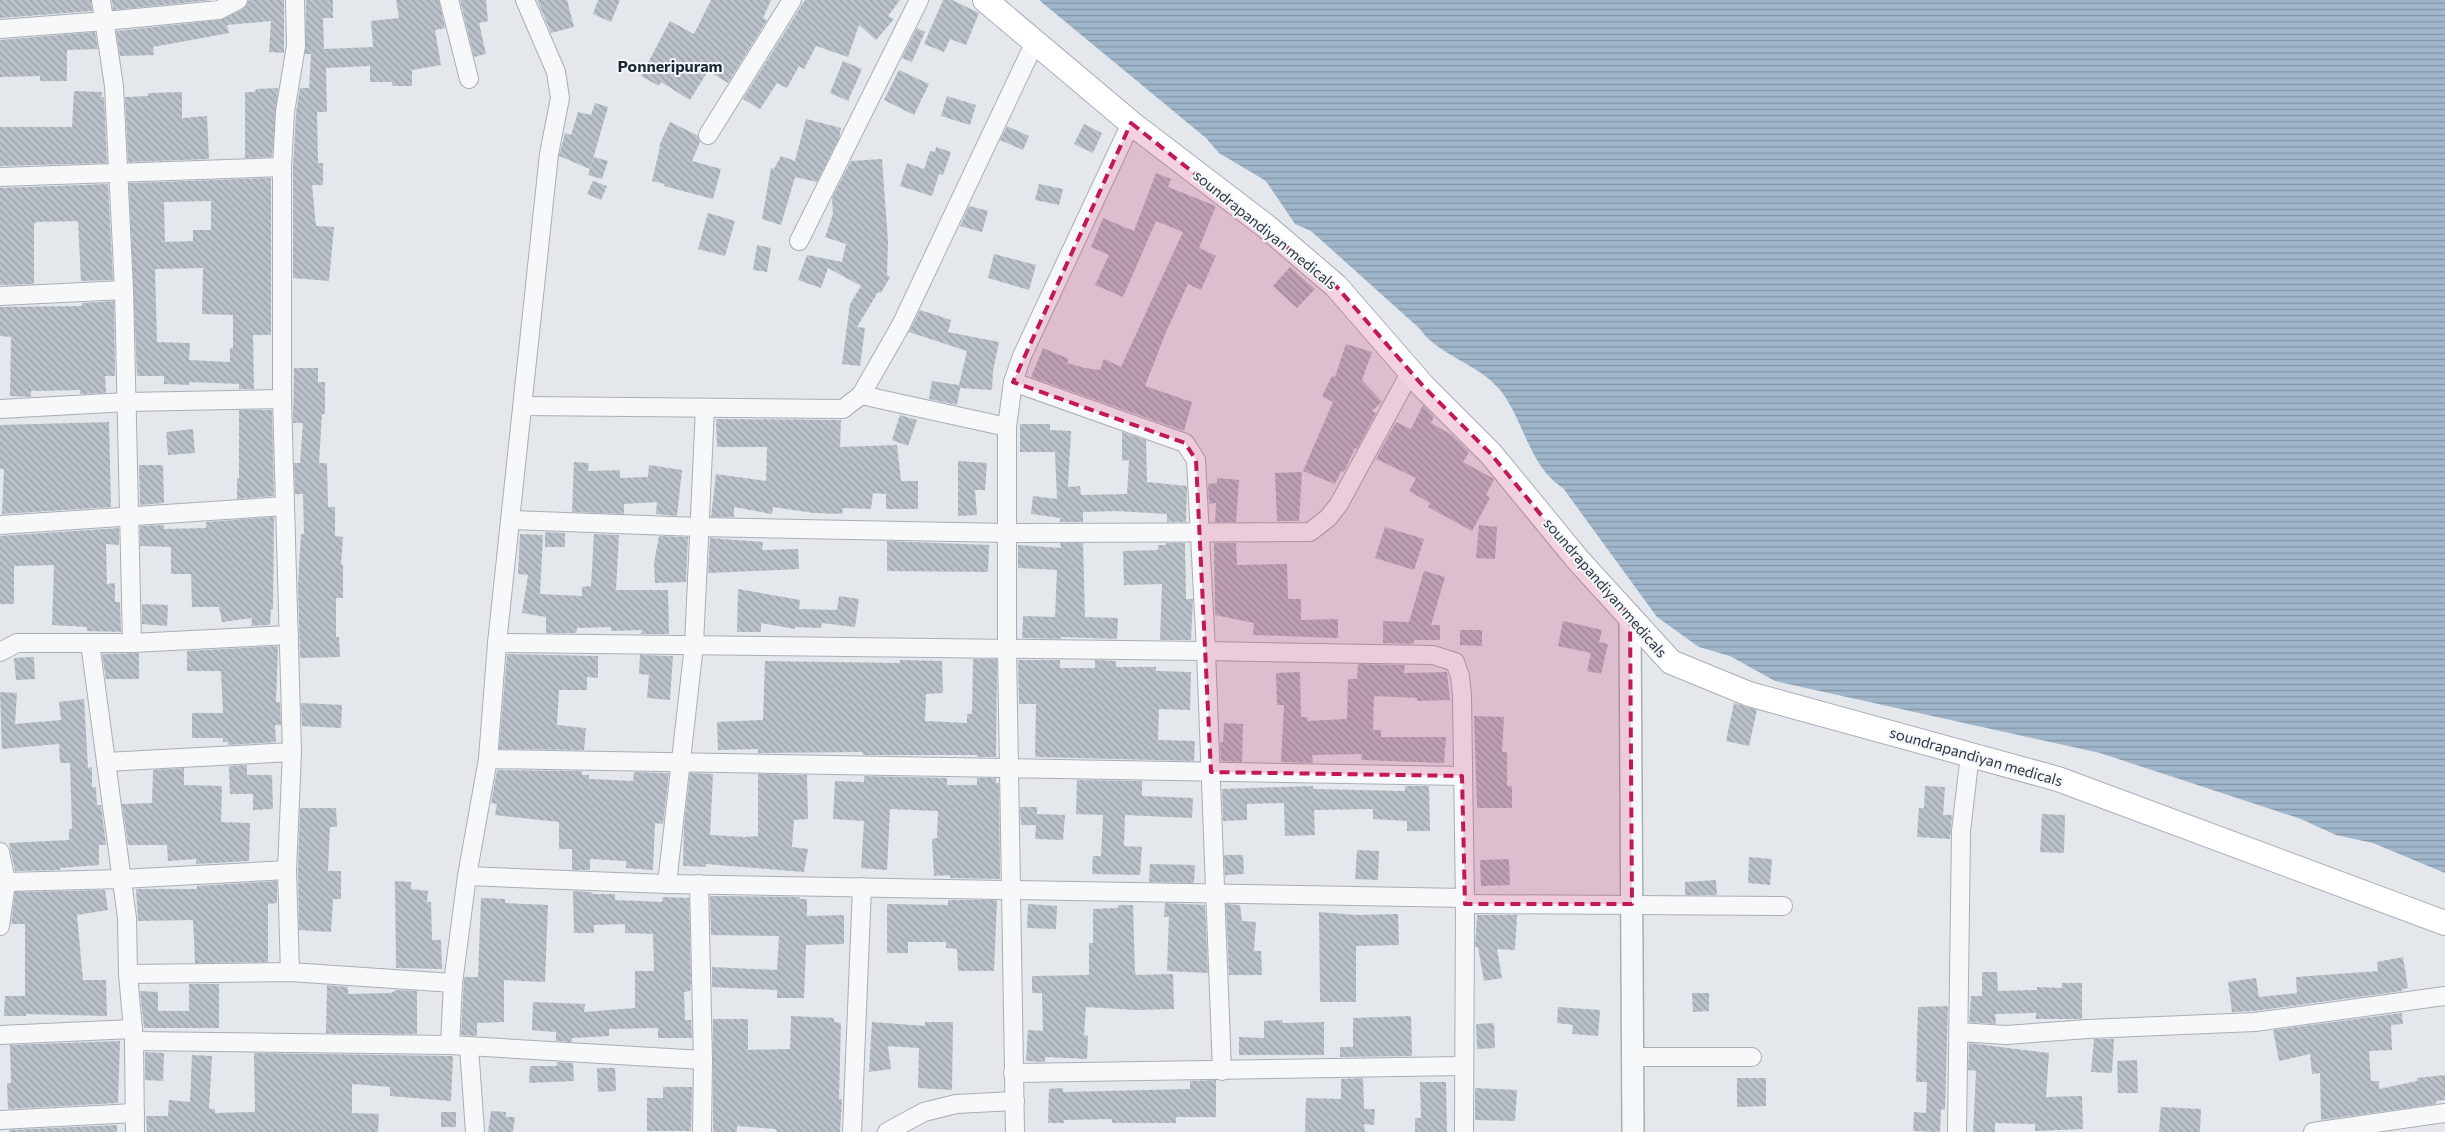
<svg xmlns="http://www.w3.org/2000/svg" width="2445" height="1132" viewBox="0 0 2445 1132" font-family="Commissioner,sans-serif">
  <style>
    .water { fill: url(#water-rules) }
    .building { fill: url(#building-back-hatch); fill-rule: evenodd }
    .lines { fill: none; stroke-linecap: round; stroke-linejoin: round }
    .minor-casing { stroke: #a9aeb6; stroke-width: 20 }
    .tertiary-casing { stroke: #a9aeb6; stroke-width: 24 }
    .secondary-casing { stroke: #a9aeb6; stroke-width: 26 }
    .minor { stroke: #f7f8fa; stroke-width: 18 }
    .tertiary { stroke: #f7f8fa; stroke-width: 21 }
    .secondary { stroke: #fff; stroke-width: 24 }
    .marked { fill: #c2185b; fill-opacity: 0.2; stroke: #c2185b; stroke-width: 4; stroke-dasharray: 10 6; stroke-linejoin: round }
    .labels { text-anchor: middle; stroke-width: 4; stroke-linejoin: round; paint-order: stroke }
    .street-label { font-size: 15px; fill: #2b3644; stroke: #f4f6f9 }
    .neighbourhood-label { font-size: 16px; font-weight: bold; fill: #1d2635; stroke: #f4f6f9 }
  </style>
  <defs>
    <pattern id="water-rules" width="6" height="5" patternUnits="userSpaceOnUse" patternTransform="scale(1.25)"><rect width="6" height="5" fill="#a0b6cb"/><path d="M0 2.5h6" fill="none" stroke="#8395a6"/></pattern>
    <pattern id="building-back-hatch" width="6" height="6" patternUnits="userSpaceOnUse" patternTransform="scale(1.25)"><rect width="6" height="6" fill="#bbc1c9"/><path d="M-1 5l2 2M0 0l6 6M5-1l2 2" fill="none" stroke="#989ea5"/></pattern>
  </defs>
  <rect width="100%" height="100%" fill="#e4e7ec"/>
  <path class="water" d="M1039,0H2445V873L2373,843L2336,835L2301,819L2100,753L1775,681L1730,656L1699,647L1657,617L1563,488C1528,465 1525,421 1500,390C1478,363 1440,357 1419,328L1311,231L1295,224L1266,181L1219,153L1206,138Z"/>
  <g class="building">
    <path d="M0,0H91L92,11L0,18Z"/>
    <path d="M112,0H212L113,10Z"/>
    <path d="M249,0H284V53L269,52L271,21L227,25L229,33L153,47L154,55L120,56L116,31L220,20L243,9Z"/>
    <path d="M306,0H333V18H323L324,49L373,47L371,21L399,18L396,0H439L445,28L435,30L441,65L412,70V86H393L392,82H370V66L326,68L327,112H317L318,163H323V185H312L316,226L334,227L329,281L293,278V167L296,113L300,88H309L311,54H305Z"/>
    <path d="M460,0H486L488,21L479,23L486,54L474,57Z"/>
    <path d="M537,0H567L574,27L551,33Z"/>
    <path d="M598,0H620L611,22L593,14Z"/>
    <path d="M711,0H771L763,18L767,20L728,83L708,71L690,100L661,82L659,86L641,76L670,21L694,34Z"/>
    <path d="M805,0H900L888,16L894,19L876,40L859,25L848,57L816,46L804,69L799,66L787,88L777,83L760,109L743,99Z"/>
    <path d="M943,0H952L979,13L966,45L950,39L944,52L924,44Z"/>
    <path d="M917,28L925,32L912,62L902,58Z"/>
    <path d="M95,32L98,49L67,50V81H40V76L0,77V40Z"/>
    <path d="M843,61L862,69L848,101L830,93Z"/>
    <path d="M899,70L929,84L914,115L884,100Z"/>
    <path d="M278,88L272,157L245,158V92H255L256,89Z"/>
    <path d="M74,91L102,92L101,97H104L107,163L0,166V127H72Z"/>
    <path d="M182,92V118L207,116L209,159L128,162L125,97L148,96V93Z"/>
    <path d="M947,96L976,105L970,125L941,116Z"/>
    <path d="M595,103L608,107L590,169L559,156L565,133L571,135L578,112L591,115Z"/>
    <path d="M806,119L841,128L839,138L817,182L795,177L781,225L762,219L771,168L774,169L781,156L795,161Z"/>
    <path d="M670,122L697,135L700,142L692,161L721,169L713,199L664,186L665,184L652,181L660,147L659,146Z"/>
    <path d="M1084,124L1102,133L1093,153L1074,144Z"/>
    <path d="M1007,126L1029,136L1023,150L1000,140Z"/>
    <path d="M936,147L951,152L943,175L939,174L932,196L900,186L907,163L924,169L930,151L935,152Z"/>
    <path d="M594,157L608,161L602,179L588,175Z"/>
    <path d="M882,159L888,242L887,275L890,277L881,293L878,292L857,327L865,328L860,366L842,364L850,304L861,286L828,268L821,288L798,280L807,255L842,262L846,244L825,237L833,214L832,198L851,161Z"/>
    <path d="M1156,173L1171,179L1168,187L1216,206L1199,248L1216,256L1201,290L1188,284L1166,332L1145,386L1192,402L1184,431L1031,377L1043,348L1069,359L1067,363L1085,368L1100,370L1104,359L1121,367L1183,232L1156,221L1123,297L1095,285L1109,255L1091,247L1103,218L1134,231Z"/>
    <path d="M271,178V335H253L254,389H239V384L189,382V385L164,384V376H137L129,183ZM211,201V230H193V241L165,242L164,202ZM203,268L202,314L233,315V348H230V362L189,360L190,343L157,342L155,269Z"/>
    <path d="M593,181L607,186L601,200L587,194Z"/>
    <path d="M108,184L113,280L81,281L78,221L36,222L34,224V284L0,285V188Z"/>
    <path d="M1039,184L1063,189L1059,205L1035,200Z"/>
    <path d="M969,206L988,211L982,232L960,226Z"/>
    <path d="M708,213L735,221L725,256L698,249Z"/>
    <path d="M757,245L771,248L767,272L753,270Z"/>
    <path d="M994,254L1036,265L1029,290L988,278Z"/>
    <path d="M1290,267L1315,289L1297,308L1273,286Z"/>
    <path d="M114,301L115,376H105L106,393L80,394V390L31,391V397L10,396L11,337L0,336V307L82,306V303Z"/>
    <path d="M920,310L951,320L948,332L999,342L993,371L992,390L960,388L957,405L929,399L932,381L959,385L967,351L909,332Z"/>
    <path d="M1346,344L1372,352L1362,380L1382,402L1372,411L1376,413L1357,449L1355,448L1344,472L1341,471L1335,484L1303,471L1333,402L1322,396L1332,376L1335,377Z"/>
    <path d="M294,368H318V382H325V414H322L319,463H327L328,507H335V536L343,537L341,565H343V598H336V637H339L340,657L300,658L298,584L301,534H304L303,494H295L294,463H300L303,423H293Z"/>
    <path d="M1423,405L1434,417L1431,423L1452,435L1469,452L1463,462L1494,479L1486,495L1490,498L1472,531L1428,507L1430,503L1409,491L1416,478L1376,459L1396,422L1411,429Z"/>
    <path d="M239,410H272L274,496L237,499V478L239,479Z"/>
    <path d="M900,415L917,420L908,446L892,440Z"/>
    <path d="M716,419L841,420L840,447L897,445L901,481H918V509H886V494L873,493L871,509L843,508L842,514L814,513L773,507L772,514L734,507V517H711L716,474L766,481L767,447H717Z"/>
    <path d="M109,422L111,507L2,514L4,469H0V425Z"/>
    <path d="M1020,424H1050V430L1071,431L1068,487L1080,486L1081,495L1127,494L1129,460L1122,461V432L1146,440L1147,482L1187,486L1186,522H1167V514L1117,511L1083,512V522H1060V518L1031,514L1033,496L1057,499L1055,452H1020Z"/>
    <path d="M193,429L195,453L168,455L166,432Z"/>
    <path d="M958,461L987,463L985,490H975L977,515L958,516Z"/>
    <path d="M574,462L589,463L588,471L620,470V478L648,477L649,465L682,470L677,516L656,514L657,502L624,504V514L572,512Z"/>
    <path d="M139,465H163L164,503L140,505Z"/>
    <path d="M1302,472L1299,521H1277L1275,473Z"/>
    <path d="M1217,478L1239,480L1236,522H1215L1216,503L1209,504L1208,484L1217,483Z"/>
    <path d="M274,517L273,609H271L270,625L251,626L252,618L222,622L219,607H192L191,574H171V547L140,546V526L164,525V529L206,528V522Z"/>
    <path d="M1479,525L1497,527L1495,559L1476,558Z"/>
    <path d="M1385,527L1424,539L1414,570L1375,558Z"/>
    <path d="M119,528V545L106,544L107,584L115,583V602H120L121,632L87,631V627L52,625L54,565L14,566V604H0V536Z"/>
    <path d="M545,532L565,533V547H545Z"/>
    <path d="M520,534L543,535L540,594L582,596V587L591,586L594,534L619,535L616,590H668L669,634H641L642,630L611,631V627L577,628L576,633H546V617L522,613L528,575L518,574Z"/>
    <path d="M659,536L688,537L686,582L655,583L654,563Z"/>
    <path d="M710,538L763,542L762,550L798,549L799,569L708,573Z"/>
    <path d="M887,541L989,545L988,572L887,571Z"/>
    <path d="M1060,543H1083L1085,617L1118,618L1117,639L1061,637V639L1022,638L1023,616L1055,617L1057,570L1018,568V545L1061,548Z"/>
    <path d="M1166,543H1185L1186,599H1193L1191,640H1160L1162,584L1124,585L1123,551L1158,550V545H1166Z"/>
    <path d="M1214,543H1236L1237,565L1287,564L1288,599H1301V620L1338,619V638L1253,635L1254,623L1215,615Z"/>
    <path d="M1424,571L1445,577L1431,625H1440V640H1414L1413,644L1383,643V621L1409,622Z"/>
    <path d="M738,589L800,600L799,609L837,610L839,596L859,599L855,627L822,623L821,628L795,627V629L761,623V632H737Z"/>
    <path d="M142,604L168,605L167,626L142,624Z"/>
    <path d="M1563,621L1602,630L1599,642L1608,644L1601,674L1587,671L1591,653L1558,646Z"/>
    <path d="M1460,630H1482V646L1460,645Z"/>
    <path d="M278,646L276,702H280L281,725H275L276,742L228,745V742H223V738H192V713H223L221,671H187V651Z"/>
    <path d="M139,653V679H106L102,654Z"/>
    <path d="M507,654L598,656V678L587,677V690H559L557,725L586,728L584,750L499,749Z"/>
    <path d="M640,655L673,656L670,700L647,698L649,675L639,674Z"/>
    <path d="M34,657L35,679L16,680L14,658Z"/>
    <path d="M973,659H997L996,757H977V755H864L862,752L758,753V749L718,750L717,722L763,720L765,661L900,663V660L942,661L943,693L926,694L925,721L967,723V714H972Z"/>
    <path d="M1018,660H1060V668H1095V660L1116,661V667H1156V671L1191,672L1190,710L1159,709L1158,740L1195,741L1194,761L1035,757L1036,704H1019Z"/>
    <path d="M1358,664L1405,665L1404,673L1447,672L1450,700L1417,701V698L1374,696L1373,730H1381V737H1446L1444,763L1361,760L1362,754L1312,755L1313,763L1281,762L1284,705H1277L1276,673L1300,672L1301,717H1308L1307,721L1347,719L1348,679H1357Z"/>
    <path d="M0,692L17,693L15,724L61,720L59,702L84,699L88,768L92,767V787H96L97,805H101L106,845H99V865L60,868V870L15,871L9,843L69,840V829H72L70,763H60L59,744L2,749Z"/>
    <path d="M301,703L342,705L341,728L302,726Z"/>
    <path d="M1734,703L1757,710L1749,746L1726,741Z"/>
    <path d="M1474,716L1504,717L1502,752H1507V786H1512V808H1477Z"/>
    <path d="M1224,723L1243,724L1242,762L1221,761L1220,742H1223Z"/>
    <path d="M247,765V775H272L273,809L253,810V794H230L229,766Z"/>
    <path d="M184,768V785L222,786L221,822L250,823L249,861L196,864V859L168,861L167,845H128L122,804L152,803L153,770Z"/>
    <path d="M497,770L582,771V775H589V779L633,781L634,772L669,773L663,824L655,823L653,870L626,868V861L590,859V870H572V849H559V822L495,815L497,804L491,803Z"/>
    <path d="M690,773L713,774L710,835L745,837L758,836V774L807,775L808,819L794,820L792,847L808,849L804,872L706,864V867L683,866L684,825Z"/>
    <path d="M864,776L947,778V785H977V778H996V783H999L1000,879L950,878V875L934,876L932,839L937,838L938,811L890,809L887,870L861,868L864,821L833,819L835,781L864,782Z"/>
    <path d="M1077,780L1142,781V796L1193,798L1192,818L1125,815L1124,846L1142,847L1140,875L1092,874L1093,856H1101L1103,815L1076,814Z"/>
    <path d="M1313,786V789L1405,791V786H1429L1430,831H1407V821L1373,819V809L1314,810L1315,835L1285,836L1284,803L1247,804V820L1223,821L1222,789Z"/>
    <path d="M1925,786L1945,787L1943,815H1952L1950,839L1917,837L1919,808H1924Z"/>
    <path d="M1020,807H1037V816V814L1065,815L1063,840L1035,839L1036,825H1021Z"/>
    <path d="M300,808H336L337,827H330L328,871H341V899H333L331,932L299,930L298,870Z"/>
    <path d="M2042,814L2065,815L2064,853L2040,852Z"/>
    <path d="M1357,850L1379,851L1378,880L1355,879Z"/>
    <path d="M1224,855H1243L1244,874L1225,875Z"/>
    <path d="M1749,857L1772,859L1770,885L1748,883Z"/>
    <path d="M1509,859L1510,885L1481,886L1480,860Z"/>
    <path d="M1150,864L1195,865L1194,883L1149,882Z"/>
    <path d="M1716,880L1717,895H1685V882Z"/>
    <path d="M277,881V903L268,904V962L195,963L193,920L138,921L136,889H197V886Z"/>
    <path d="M395,881L411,882V889L428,891L427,902H431L432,940H441L442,969L396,968Z"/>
    <path d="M105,890L108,910L77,915L83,980H106L107,1016L26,1014V1016H4L5,996H25V924H11L15,892Z"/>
    <path d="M573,891L591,892L593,894H615V900L662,902L663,897L689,898L691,986L690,991L684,992L685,1020H691L692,1038H658V1028L609,1029V1036L572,1038V1042L556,1041V1032L532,1030L533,1002L585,1004L584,1012L635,1008V971H654L653,934L625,933V924L594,925V933H574Z"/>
    <path d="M710,896L800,897L799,899H807V916L844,915V944L806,945L804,998H777V990L712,987V967L777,970L779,936L711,935Z"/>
    <path d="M481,898L505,899V903L548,905L545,982L504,980V1022L477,1023V1036L461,1035L464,977H478Z"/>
    <path d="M948,900H997L994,971H958L957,949L946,948V942H908V953H887V904L948,905Z"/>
    <path d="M1165,903L1205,905L1208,973L1167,971L1169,917H1164Z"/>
    <path d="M1028,904L1057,906L1056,929L1027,928Z"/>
    <path d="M1226,904L1240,905L1242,921L1256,922L1254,951H1261L1262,975H1229Z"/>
    <path d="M1118,905H1133L1135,973L1137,975L1173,974L1174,1009L1135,1010L1086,1007L1084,1035L1088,1036L1087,1059L1045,1057V1062L1026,1061L1028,1030L1043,1031L1042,993H1032V976L1089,975V943H1093V909L1118,908Z"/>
    <path d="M1319,912L1355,915L1398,914L1399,945L1356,946V1002H1320Z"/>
    <path d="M1477,915H1517L1515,950L1497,949L1502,978L1484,981L1478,947H1475Z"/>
    <path d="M2403,957L2408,988L2402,989V991L2254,1011L2232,1012L2228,982L2256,978L2259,997L2297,993L2296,977L2378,971L2377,962Z"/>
    <path d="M1982,972H1997L1998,991L2037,990V987L2062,988V983H2082V1019H2036V1013L1995,1014L1996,1024L1969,1022L1971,996H1982Z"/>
    <path d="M189,984H219V1028H144L140,991L158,992V1011H189Z"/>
    <path d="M327,985L348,987V994L391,993L396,990L417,991V1034L326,1033Z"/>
    <path d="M1692,993H1709V1011L1693,1012Z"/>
    <path d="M1948,1006L1945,1110L1941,1109L1940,1132L1913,1131L1914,1112L1926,1113L1927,1082H1916L1918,1007Z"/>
    <path d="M1558,1007L1600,1010L1598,1036L1572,1034L1573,1025L1557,1023Z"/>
    <path d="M2402,1013L2403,1024L2391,1025L2392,1050L2369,1051L2371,1081H2379V1089L2417,1081V1078L2445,1075V1100L2436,1101V1104L2321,1120L2320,1073L2312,1074L2310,1054L2279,1061L2273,1030Z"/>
    <path d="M791,1016L834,1018V1022L841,1023L839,1099H842L840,1132H777L776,1129L737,1126V1132H713V1019H748V1050L790,1049Z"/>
    <path d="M1411,1016L1412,1056L1340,1057V1047H1353V1018Z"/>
    <path d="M1282,1020L1283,1023L1324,1022V1055H1239V1037L1264,1038V1021Z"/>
    <path d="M872,1022L925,1026V1022H953L952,1090L918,1088L919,1048L888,1046L891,1069L869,1072Z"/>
    <path d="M1494,1023L1495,1048L1477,1049L1476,1024Z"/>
    <path d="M2094,1039H2114L2112,1073L2091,1072Z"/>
    <path d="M120,1041L118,1103L8,1109L7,1083H11L10,1045Z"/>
    <path d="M1969,1043L2049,1053L2046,1097L2082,1096L2083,1129L2035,1131V1124L1995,1123V1132H1973L1976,1071L1968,1070Z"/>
    <path d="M145,1052L164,1053L163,1081L145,1080Z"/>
    <path d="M254,1053L453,1056L451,1101L390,1096V1087L352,1084V1113L379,1114L378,1132H147L146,1116H168L169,1100L190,1102L192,1055L212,1056L209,1109H215V1113L255,1112Z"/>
    <path d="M2137,1060L2138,1093H2118L2117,1061Z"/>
    <path d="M557,1062L573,1063L574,1081L529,1083L530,1066H557Z"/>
    <path d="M597,1068H615L616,1091L598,1092Z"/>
    <path d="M1363,1078L1364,1109H1375L1374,1125L1364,1124L1365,1132H1305L1306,1098L1341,1099V1079Z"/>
    <path d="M1737,1078H1766V1106L1737,1107Z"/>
    <path d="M1216,1080V1117H1176V1123H1112V1119L1064,1120V1123H1048L1049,1089L1063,1088V1092L1190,1089V1081Z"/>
    <path d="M1420,1082H1446L1447,1132H1415V1118H1421Z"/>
    <path d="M663,1087H692L691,1131H647V1098H663Z"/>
    <path d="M1475,1088L1517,1090L1515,1121L1475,1120Z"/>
    <path d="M2161,1107L2201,1109L2200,1132H2159Z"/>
    <path d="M491,1111L506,1112V1117H515L513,1132H488Z"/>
    <rect x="441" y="1112" width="15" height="15"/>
    <path d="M117,1125V1132H9V1130Z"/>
  </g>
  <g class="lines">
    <g class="minor-casing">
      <g id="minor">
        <path d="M101,0L114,86L124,290L132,643H90L127,918L128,974L134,1041L135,1132"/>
        <path d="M449,0L469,79"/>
        <path d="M0,29L105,21L219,10L238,0"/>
        <path d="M708,135L792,0"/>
        <path d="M282,167L285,112L296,46L295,0"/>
        <path d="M0,177L282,167V399L292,752L287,870L290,972"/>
        <path d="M799,241L919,0"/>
        <path d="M0,296L124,290"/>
        <path d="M1013,382L1185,443L1196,460L1206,651L1222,1071"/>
        <path d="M861,395L1007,427"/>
        <path d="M523,406L843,409L861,395L901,325L1035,42"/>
        <path d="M0,409L127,402L282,399"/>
        <path d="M512,520L698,527L1007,533L1310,532L1328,518L1339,504L1411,371"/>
        <path d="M0,525L285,506"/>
        <path d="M132,643L289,635"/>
        <path d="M497,643L549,154L560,98L556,72L525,0"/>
        <path d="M0,652L17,643H90"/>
        <path d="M488,759L1462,776"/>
        <path d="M106,762L292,752"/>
        <path d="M0,852L6,882L122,879L287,870"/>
        <path d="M667,884L694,645L705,408"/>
        <path d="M699,884L703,1060L702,1132"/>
        <path d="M1465,904L1783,906"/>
        <path d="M0,926L6,882"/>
        <path d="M128,974L290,972L453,983"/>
        <path d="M1959,1032L2006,1035L2088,1029L2255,1022L2445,996"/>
        <path d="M0,1035L133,1029"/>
        <path d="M134,1041L450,1045L703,1060"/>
        <path d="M450,1045L453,983L467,876"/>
        <path d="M469,1047L475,1132"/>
        <path d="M1633,1057H1752"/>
        <path d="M1013,1073L1463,1066"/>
        <path d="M0,1120L135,1113"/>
        <path d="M852,1132L862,887"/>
        <path d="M887,1132L924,1112L956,1104L1015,1101"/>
        <path d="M1015,1132L1007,649V427L1013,382L1022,356L1131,123"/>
        <path d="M1464,1132L1465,904L1462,696L1460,676L1455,662L1433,655L1206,651L497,643L488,759L467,876L667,884L1465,898"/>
        <path d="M1957,1132L1961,831L1970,754"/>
        <path d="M2313,1132L2445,1113"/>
      </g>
    </g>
    <g class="tertiary-casing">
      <path id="tertiary" d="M1630,615L1633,1132"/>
    </g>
    <g class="secondary-casing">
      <path id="secondary" d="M985,0L1131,123L1267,227L1336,286L1423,386L1491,454L1578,560L1671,662L1749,694L2058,779L2445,923"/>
    </g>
    <use href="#minor" class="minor"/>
    <use href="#tertiary" class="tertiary"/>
    <use href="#secondary" class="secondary"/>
  </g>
  <path class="marked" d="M1131,123L1336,286L1423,386L1491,454L1578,560L1630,615L1632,904H1465L1462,776L1211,772L1196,460L1185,443L1013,382Z"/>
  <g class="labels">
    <g class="street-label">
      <text transform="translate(1265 230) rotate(39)" y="5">soundrapandiyan medicals</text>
      <text transform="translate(1605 588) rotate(49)" y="5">soundrapandiyan medicals</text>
      <text transform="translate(1976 757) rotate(16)" y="5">soundrapandiyan medicals</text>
    </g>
    <g class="neighbourhood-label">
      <text x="670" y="72">Ponneripuram</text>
    </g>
  </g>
</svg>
